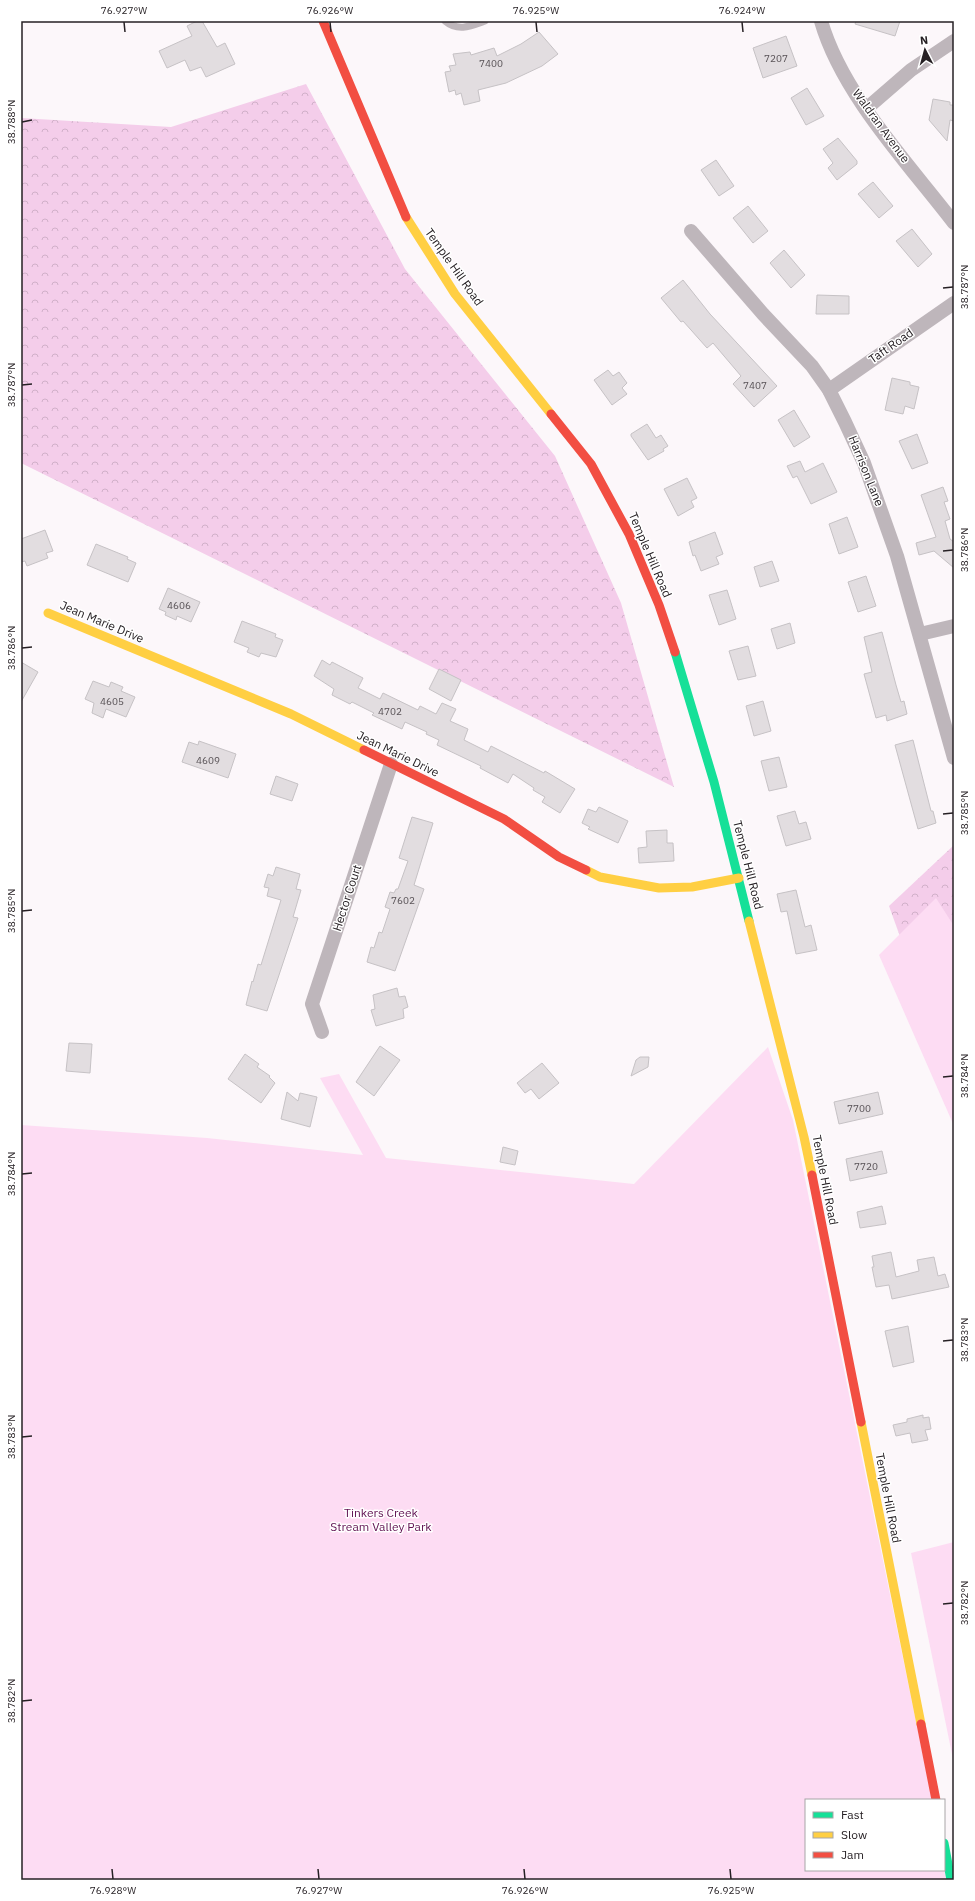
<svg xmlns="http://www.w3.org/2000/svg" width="975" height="1901" viewBox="0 0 975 1901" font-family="'IBM Plex Sans',sans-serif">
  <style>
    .forest { fill: url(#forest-crowns) }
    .park { fill: #fddcf3 }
    .building { fill: #e2dde0; stroke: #c6c2c5 }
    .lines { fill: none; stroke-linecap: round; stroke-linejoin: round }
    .lane { stroke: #beb6bb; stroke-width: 7 }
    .street { stroke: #beb6bb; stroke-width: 14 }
    .fast { stroke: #16e098; stroke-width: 9 }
    .slow { stroke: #ffcf43; stroke-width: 9 }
    .jam { stroke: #f24e42; stroke-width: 9 }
    .ticks { fill: none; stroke: #262024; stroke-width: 1.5 }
    .labels { text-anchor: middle; stroke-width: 3; stroke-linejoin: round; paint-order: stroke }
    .number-label { font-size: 10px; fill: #585256 }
    .street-label { font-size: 12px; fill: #262024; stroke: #fff }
    .park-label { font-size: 12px; fill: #601252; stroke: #fff }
    .neatline { fill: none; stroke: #262024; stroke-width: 1.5 }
    .ticks-label { font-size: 10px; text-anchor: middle; fill: #262024 }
  </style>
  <defs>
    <pattern id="forest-crowns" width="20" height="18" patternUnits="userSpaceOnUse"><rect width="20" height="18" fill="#f4cdea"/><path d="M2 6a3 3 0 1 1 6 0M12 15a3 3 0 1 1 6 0" fill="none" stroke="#d1b0c9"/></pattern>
  </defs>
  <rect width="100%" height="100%" fill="#fcf7fa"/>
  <g class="forest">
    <path d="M306,84L405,269L555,456L621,603L674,787L21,463V118L171,127Z"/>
    <path d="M954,845V1086L889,906Z"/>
  </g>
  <g class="park">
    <path d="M936,898L954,926V1126L879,955Z"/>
    <path d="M768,1047L793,1120L932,1800H806V1870H944L948,1880H21V1125L207,1138L363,1155L320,1078L339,1074L386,1158L634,1184Z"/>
    <path d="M954,1542V1764L911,1553Z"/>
  </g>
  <g class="building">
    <path d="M197,21H202L217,47L225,43L235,64L206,77L201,67L190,71L185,60L167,68L159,51L192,36L187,26Z"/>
    <path d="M856,21H900L895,36L855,24Z"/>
    <path d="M539,32L558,54L542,66L506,83L478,90L480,101L464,105L461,93L456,95L455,90L449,92L445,72L451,71L449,66L456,65L453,54L470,52L471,55L494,48L497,56L521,44Z"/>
    <path d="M786,36L797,66L763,78L753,48Z"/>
    <path d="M807,88L824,116L806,125L791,98Z"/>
    <path d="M933,99L950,102V105H954V121L950,120L947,141L929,120Z"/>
    <path d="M838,138L857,161V164L837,180L828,168L833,163L823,149Z"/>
    <path d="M716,160L734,186L719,196L701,170Z"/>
    <path d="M873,182L893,206L879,218L858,194Z"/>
    <path d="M748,206L768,231L753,243L733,218Z"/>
    <path d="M912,229L932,254L918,267L896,241Z"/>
    <path d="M784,250L805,275L791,288L770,263Z"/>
    <path d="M683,280L710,314L777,386L754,407L733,384L741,376L713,343L707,348L683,321L681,322L661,298Z"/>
    <path d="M817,295L849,296V314H816Z"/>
    <path d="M608,370L613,376L619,372L627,383L622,388L627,394L612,405L594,380Z"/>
    <path d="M892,378L910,382V385L919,387L914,409L905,406L903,414L885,410Z"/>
    <path d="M794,410L810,437L794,447L778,420Z"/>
    <path d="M647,424L656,438L661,435L668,446L663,449L664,451L648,460L631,436V434Z"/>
    <path d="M917,434L928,463L912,469L899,441Z"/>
    <path d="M800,461L805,472L823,463L837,492L811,504L797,476L793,478L787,466Z"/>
    <path d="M687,478L697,498L691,501L694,507L678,516L664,489Z"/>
    <path d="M943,487L948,501L944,502L950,519L945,521L950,539L954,542V568L934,551L919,555L916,543L936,537L921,495Z"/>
    <path d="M847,517L858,547L839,554L829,524Z"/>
    <path d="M45,530L53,551L46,553L48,558L27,566L25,561L21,562V539Z"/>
    <path d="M715,532L723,554L716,557L719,564L701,571L695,555L693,556L689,542Z"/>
    <path d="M96,544L128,557L127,559L136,563L128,582L87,565Z"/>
    <path d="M772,561L779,581L760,587L754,567Z"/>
    <path d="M866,576L876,606L858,612L848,582Z"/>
    <path d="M168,588L200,602L191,622L177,616L176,620L165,615L166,612L159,609Z"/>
    <path d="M727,590L736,619L719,625L709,595Z"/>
    <path d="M242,621L276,634L275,637L283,640L276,657L261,653L259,657L247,652L249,648L234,642Z"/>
    <path d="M790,623L795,643L777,649L771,629Z"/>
    <path d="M882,632L896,685L901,702L904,701L907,714L887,721L886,715L876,718L864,674L872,672L864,637Z"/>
    <path d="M748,646L756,676L738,680L729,651Z"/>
    <path d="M322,660L330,665L332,662L363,678L358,688L380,699L383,693L418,710L420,706L436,714L442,703L456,709L450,721L468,729L464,740L488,752L491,746L544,773L545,771L575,789L560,813L542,802L545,797L533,790L534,788L513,774L508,783L480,768L481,766L437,745L439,740L426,734L427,732L405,722L402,729L372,715L374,713L352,702L350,704L332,695L334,689L314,676Z"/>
    <path d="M21,662L38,672L21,702Z"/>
    <path d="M439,669L461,680L451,701L429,689Z"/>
    <path d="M93,681L109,687L111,682L123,687L121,691L135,697L126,717L106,709L103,718L92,713L94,703L85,699Z"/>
    <path d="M763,701L771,731L754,736L746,706Z"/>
    <path d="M913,740L931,811H933L936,823L918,829L895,745Z"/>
    <path d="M199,741L236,754L228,778L182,762L189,742L198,745Z"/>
    <path d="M779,757L787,787L769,791L761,761Z"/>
    <path d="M276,776L298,784L292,801L270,794Z"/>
    <path d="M599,807L628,821L618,843L588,829L590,827L582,823L588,809L596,812Z"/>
    <path d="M795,811L799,824L806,822L811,839L786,846L777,816Z"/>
    <path d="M412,817L433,823L414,885L424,889L395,971L367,962L371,947L374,948L379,932L382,933L390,909L385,907L390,892L394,893L396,889H398L408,861L399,858Z"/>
    <path d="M667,830V843H673L674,861L639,863L638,848L647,847L646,831Z"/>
    <path d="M276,867L300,874L296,889L301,890L293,917L298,918L267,1011L246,1005L252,981L253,982L258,964L261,965L281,900L267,896L269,888L264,887L268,874L273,876Z"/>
    <path d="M796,890L805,927L811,925L817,950L796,954L787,911L781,912L777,894Z"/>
    <path d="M397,988L399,997L405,996L408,1007L403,1009L404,1018L376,1026L371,1010L375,1009L373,995Z"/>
    <path d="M69,1043L92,1044L90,1073L66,1071Z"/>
    <path d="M380,1046L400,1060L374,1096L356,1082Z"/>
    <path d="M245,1054L259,1064L257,1067L270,1076L269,1077L275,1083L261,1103L228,1079Z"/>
    <path d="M640,1057H649L648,1067L631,1076L636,1060Z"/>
    <path d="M542,1063L559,1083L539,1099L531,1089L525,1093L517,1083Z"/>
    <path d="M287,1092L298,1101L300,1093L317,1097L310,1127L281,1119Z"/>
    <path d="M878,1092L883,1114L839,1124L834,1102Z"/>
    <path d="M503,1147L518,1151L515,1165L500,1162Z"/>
    <path d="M882,1151L887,1173L850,1181L846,1159Z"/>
    <path d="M882,1206L886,1224L860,1228L857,1212Z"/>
    <path d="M891,1252L896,1277L919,1271L917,1260L934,1257L938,1276L945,1274L949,1287L892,1299L889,1285L876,1287L872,1267H874L872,1256Z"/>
    <path d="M908,1326L914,1362L893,1367L885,1331Z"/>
    <path d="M923,1415V1418L929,1417L931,1429L925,1430L928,1440L912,1443L910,1433L896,1436L893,1425L907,1422V1419Z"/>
  </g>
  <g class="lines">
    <path class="lane" d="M445,21C458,32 471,26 485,21"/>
    <g class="street">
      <path d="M821,21C842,94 908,163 954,223"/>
      <path d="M866,109L911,70L954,41"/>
      <path d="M691,231L763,314L812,366L829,390L845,422L864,463L897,556L954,758"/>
      <path d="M829,390L954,303"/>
      <path d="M920,634L954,626"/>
      <path d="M322,1032L312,1004L391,764"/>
    </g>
    <g class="fast">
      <path d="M675,652L714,782L749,921"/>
      <path d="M944,1843L951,1880"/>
    </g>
    <g class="slow">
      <path d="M406,217L455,294L551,414"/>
      <path d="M48,613L291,714L364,750"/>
      <path d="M586,870L600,877L659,888L692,887L739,878"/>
      <path d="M749,921L804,1137L812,1175"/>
      <path d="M861,1422L921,1724"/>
    </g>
    <g class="jam">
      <path d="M323,21L406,217"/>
      <path d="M551,414L591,464L629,534L659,605L675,652"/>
      <path d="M364,750L504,819L559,857L586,870"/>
      <path d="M812,1175L861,1422"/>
      <path d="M921,1724L936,1800"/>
    </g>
  </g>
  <path class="ticks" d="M124,22L125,32M330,22L331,32M536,22L537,32M742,22L743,32M22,122L32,120M943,288L953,287M22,385L32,384M943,551L953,550M22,648L32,647M943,814L953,813M22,911L32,910M943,1077L953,1076M22,1174L32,1173M943,1341L953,1340M22,1437L32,1436M943,1604L953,1603M22,1701L32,1700M112,1869L113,1879M318,1869L319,1879M524,1869L525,1879M730,1869L731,1879"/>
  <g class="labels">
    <g class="number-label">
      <text x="776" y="62">7207</text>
      <text x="491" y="67">7400</text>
      <text x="755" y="389">7407</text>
      <text x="179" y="609">4606</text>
      <text x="112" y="705">4605</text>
      <text x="390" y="715">4702</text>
      <text x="208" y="764">4609</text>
      <text x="403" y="904">7602</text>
      <text x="859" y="1112">7700</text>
      <text x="866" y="1170">7720</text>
    </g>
    <g class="street-label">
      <text transform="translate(881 126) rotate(54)" y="4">Waldran Avenue</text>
      <text transform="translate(454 267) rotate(55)" y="4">Temple Hill Road</text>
      <text transform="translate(891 346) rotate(-35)" y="4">Taft Road</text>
      <text transform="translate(866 471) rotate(68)" y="4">Harrison Lane</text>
      <text transform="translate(650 555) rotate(67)" y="4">Temple Hill Road</text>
      <text transform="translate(102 622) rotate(23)" y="4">Jean Marie Drive</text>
      <text transform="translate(398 754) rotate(26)" y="4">Jean Marie Drive</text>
      <text transform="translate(748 865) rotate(76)" y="4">Temple Hill Road</text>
      <text transform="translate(347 898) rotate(-72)" y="4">Hector Court</text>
      <text transform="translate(825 1180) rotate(79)" y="4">Temple Hill Road</text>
      <text transform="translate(888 1498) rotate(79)" y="4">Temple Hill Road</text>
    </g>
    <g class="park-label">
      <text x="381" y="1517">Tinkers Creek<tspan x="381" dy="14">Stream Valley Park</tspan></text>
    </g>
  </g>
  <rect width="975" height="1901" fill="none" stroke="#ffffff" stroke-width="44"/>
  <rect x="805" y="1799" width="140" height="72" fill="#ffffff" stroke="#a8a6a7"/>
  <rect x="813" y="1812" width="20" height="6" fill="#16e098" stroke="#a8a6a7"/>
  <text x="841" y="1819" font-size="12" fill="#262024">Fast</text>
  <rect x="813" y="1832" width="20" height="6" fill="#ffcf43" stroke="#a8a6a7"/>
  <text x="841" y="1839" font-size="12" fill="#262024">Slow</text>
  <rect x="813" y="1852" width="20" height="6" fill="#f24e42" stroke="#a8a6a7"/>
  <text x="841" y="1859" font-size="12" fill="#262024">Jam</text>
  <g transform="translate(925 50) rotate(354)" stroke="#ffffff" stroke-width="3" paint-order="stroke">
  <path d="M0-3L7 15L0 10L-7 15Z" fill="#262024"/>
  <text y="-6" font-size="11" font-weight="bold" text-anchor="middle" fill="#262024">N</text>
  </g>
  <rect x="22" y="22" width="931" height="1857" class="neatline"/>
  <g class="ticks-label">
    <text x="124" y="14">76.927°W</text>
    <text x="330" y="14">76.926°W</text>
    <text x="536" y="14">76.925°W</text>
    <text x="742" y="14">76.924°W</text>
    <text transform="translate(11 122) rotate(-90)" y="4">38.788°N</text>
    <text transform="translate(964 287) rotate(-90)" y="4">38.787°N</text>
    <text transform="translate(11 385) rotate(-90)" y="4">38.787°N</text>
    <text transform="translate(964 550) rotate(-90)" y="4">38.786°N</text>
    <text transform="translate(11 648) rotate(-90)" y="4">38.786°N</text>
    <text transform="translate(964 813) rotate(-90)" y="4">38.785°N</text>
    <text transform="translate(11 911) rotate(-90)" y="4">38.785°N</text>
    <text transform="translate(964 1076) rotate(-90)" y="4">38.784°N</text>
    <text transform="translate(11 1174) rotate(-90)" y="4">38.784°N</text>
    <text transform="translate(964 1340) rotate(-90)" y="4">38.783°N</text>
    <text transform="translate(11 1437) rotate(-90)" y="4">38.783°N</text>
    <text transform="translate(964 1603) rotate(-90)" y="4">38.782°N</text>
    <text transform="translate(11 1701) rotate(-90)" y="4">38.782°N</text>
    <text x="113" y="1894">76.928°W</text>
    <text x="319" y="1894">76.927°W</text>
    <text x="525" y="1894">76.926°W</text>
    <text x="731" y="1894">76.925°W</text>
  </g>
</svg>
